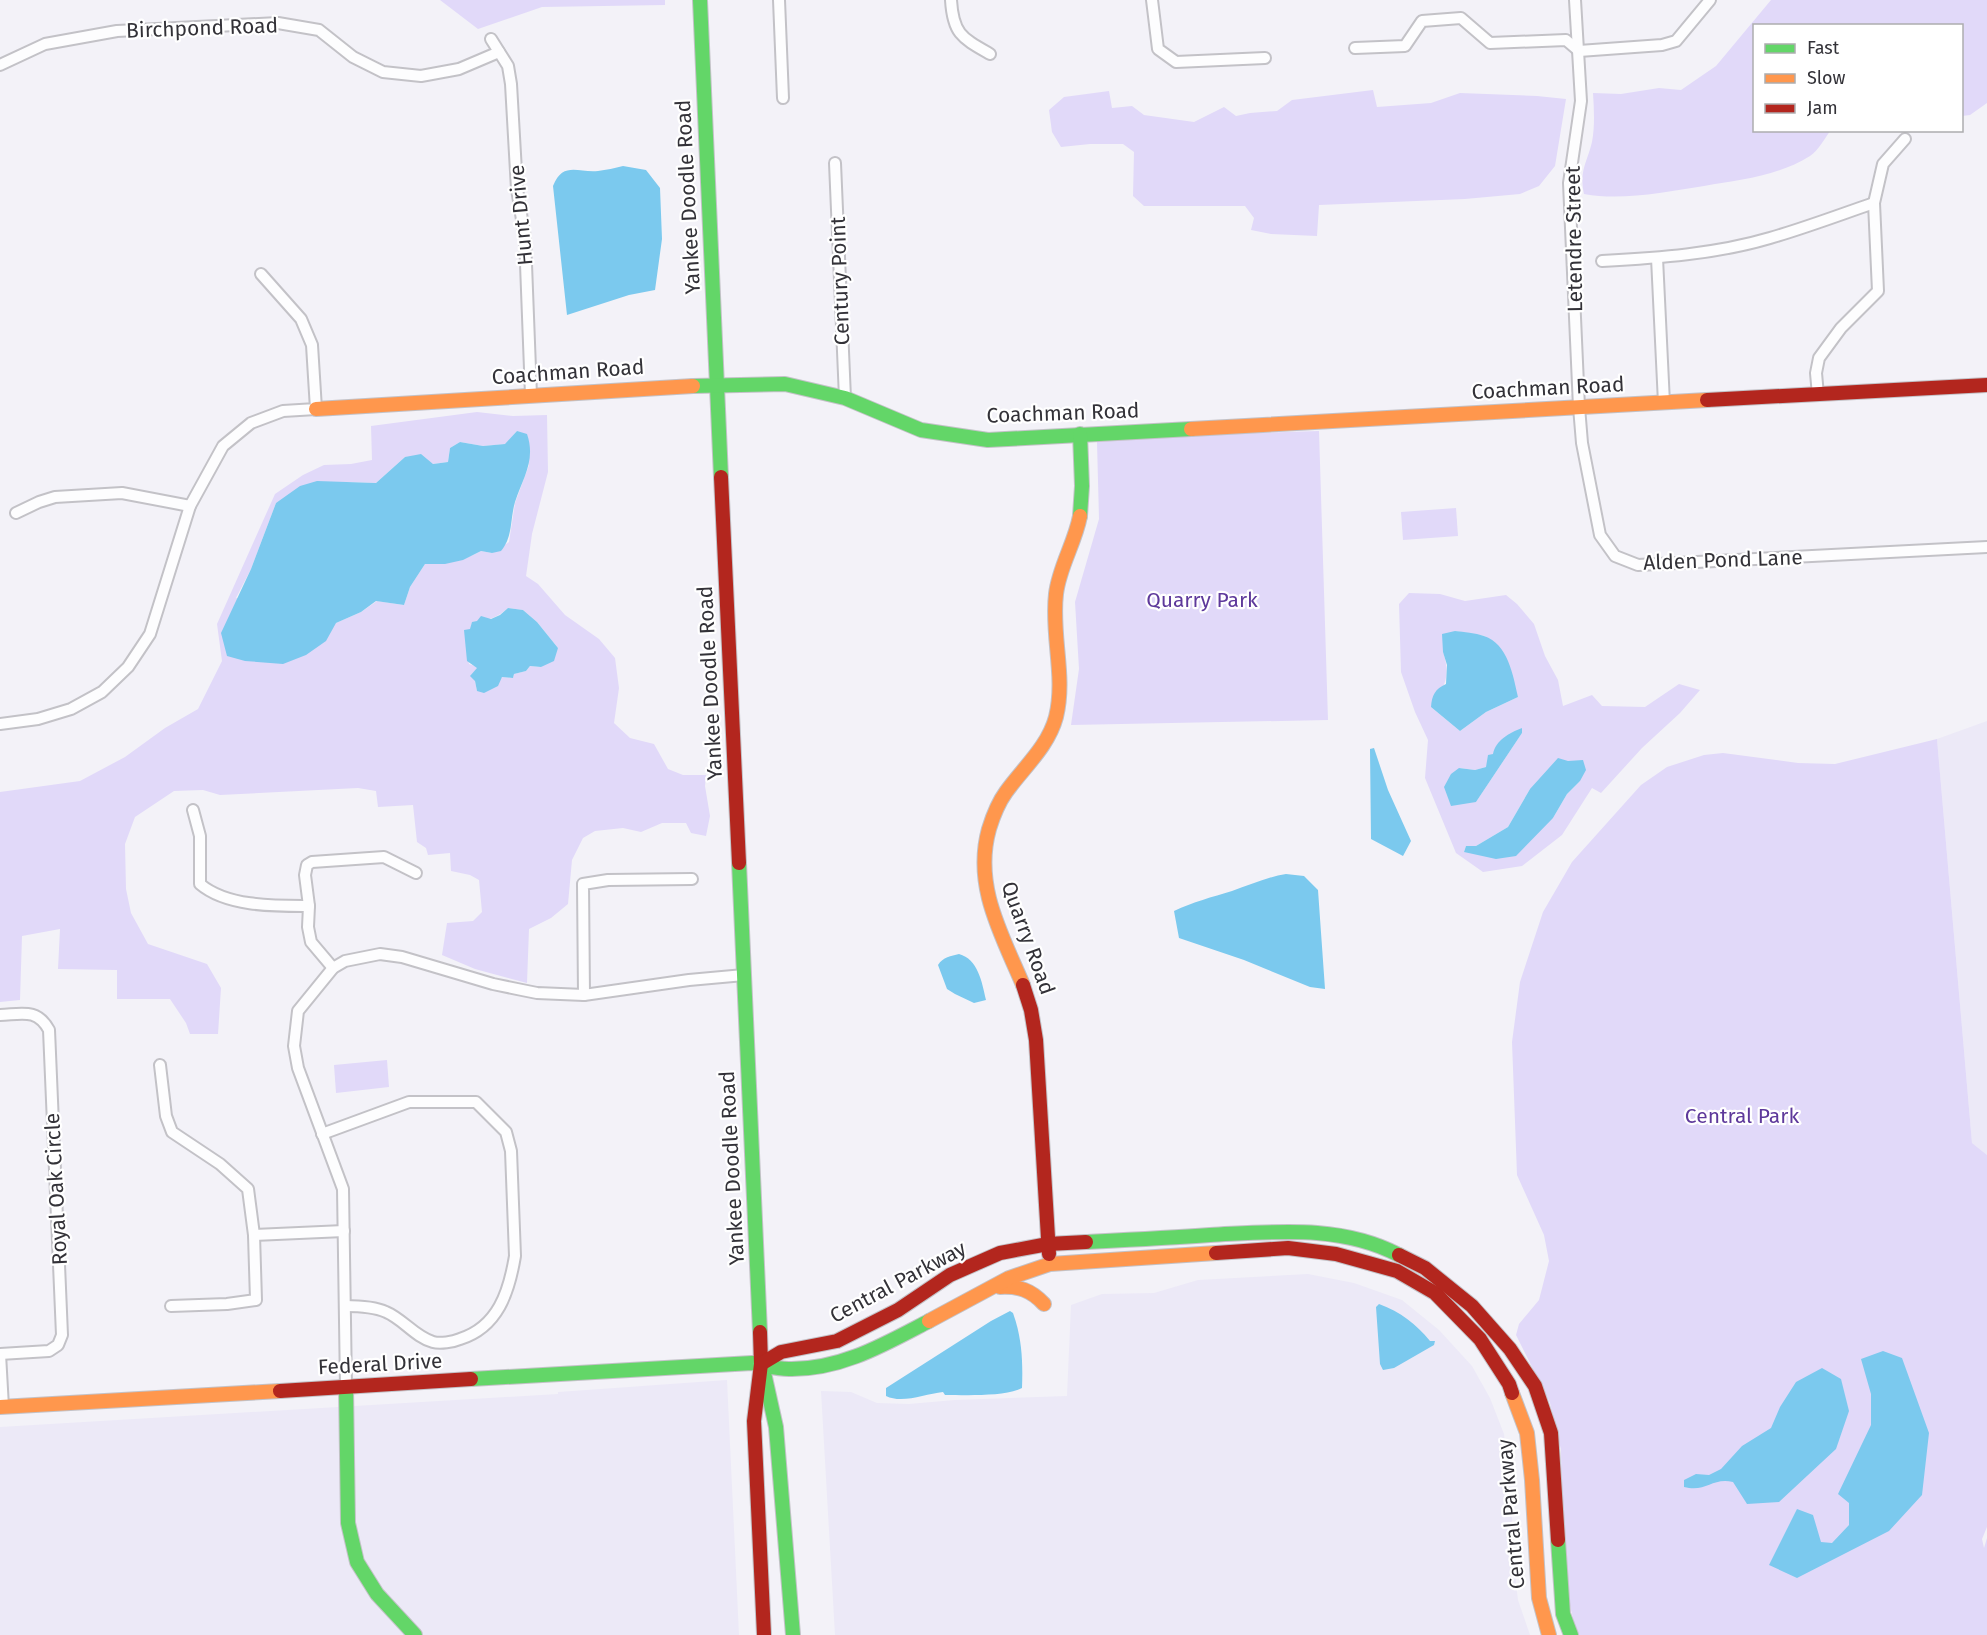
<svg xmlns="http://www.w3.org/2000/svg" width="1987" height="1635" viewBox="0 0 1987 1635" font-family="'Fira Sans',sans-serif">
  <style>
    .built { fill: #ece9f7 }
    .green { fill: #e1d9f9; fill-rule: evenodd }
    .water { fill: #7bc9ee }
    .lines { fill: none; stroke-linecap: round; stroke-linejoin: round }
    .street-casing { stroke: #c3c2c7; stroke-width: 14 }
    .fast-casing { stroke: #c3c2c7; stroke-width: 16 }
    .slow-casing { stroke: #c3c2c7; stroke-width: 16 }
    .jam-casing { stroke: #c3c2c7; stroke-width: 16 }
    .street { stroke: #fdfdfe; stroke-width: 10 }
    .fast { stroke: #63d668; stroke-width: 14 }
    .slow { stroke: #ff974d; stroke-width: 14 }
    .jam { stroke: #b3261e; stroke-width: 14 }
    .labels { text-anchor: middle; stroke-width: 4.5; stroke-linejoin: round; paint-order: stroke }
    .street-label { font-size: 21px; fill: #333238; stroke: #fff }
    .park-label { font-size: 21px; fill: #5e399b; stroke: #fff }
  </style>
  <rect width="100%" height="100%" fill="#f3f2f8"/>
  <g class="built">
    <path d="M1987,721V1155L1972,1143L1937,739Z"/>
    <path d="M1308,1274L1354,1283L1402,1300L1439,1330L1472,1366L1490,1398L1504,1434L1510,1486L1516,1584L1518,1600L1530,1635H835L821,1391L851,1392L877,1403L909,1404L955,1400L1067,1396L1071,1305L1102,1294L1154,1293L1198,1280Z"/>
    <path d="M727,1380L739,1635H0V1427L558,1394V1392Z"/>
  </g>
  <g class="green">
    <path d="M440,0H665V5L542,7L478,29Z"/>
    <path d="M1771,0H1987V103L1970,115L1962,116V26H1754V130L1830,131C1825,138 1818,151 1810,156C1778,176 1740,180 1704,186C1665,192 1622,201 1584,194C1579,170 1587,163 1592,142C1595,126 1594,109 1593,93L1621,94L1659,88L1681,90L1716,66Z"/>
    <path d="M1373,90L1377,107L1431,103L1460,93L1537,96L1566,99L1555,166L1539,186L1520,194L1465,199L1319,205L1317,236L1271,234L1251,230L1254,218L1245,206H1144L1133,196L1134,152L1123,144H1090L1061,147L1052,132L1049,110L1064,97L1109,91L1112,108L1132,106L1144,115L1194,122L1224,107L1236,116L1250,113L1277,111L1292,100Z"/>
    <path d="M477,412L513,416L547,415L548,472L532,534L526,576L538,584L565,615L599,639L615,658L619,688L614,723L630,738L654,744L668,769L683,775H706L705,786L710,816L706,836L691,833L686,823H662L641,832L623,828L595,831L583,838L572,860L568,904L551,918L529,929L527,983L475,969L442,955L447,923L473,921L482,912L479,880L470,875L451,871L450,853L428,855L426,848L417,842L413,805L378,807L376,791L358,788L220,795L203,790L174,791L135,817L125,844L126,889L131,913L148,944L207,964L221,988L218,1034H190L186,1023L170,999H117V970L58,969L60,929L22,936L20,1000L0,1002V792L80,781L125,757L165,728L198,709L222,661L217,624L275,494L303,475L324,465L351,464L372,460L371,426ZM517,431L529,465L515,503L509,542L492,553L481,551C462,561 447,564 425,564L410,587L404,605L377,601L361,612L336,623L236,598L251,569L276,503L347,482L376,483L405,457L433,464L448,462L450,448L460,442L483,446L506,444ZM508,608L523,610L537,622L558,648L541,667L530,666L526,671L514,674L513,678L502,677L499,680L477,691L475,681L478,667L469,664L466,646L477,621C490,620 498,617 508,608Z"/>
    <path d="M1319,431L1328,720L1071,725L1079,669L1075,602L1099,519L1097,442L1157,436Z"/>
    <path d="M1456,508L1458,536L1403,540L1401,512Z"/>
    <path d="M1409,593L1440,594L1465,601L1506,595L1517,604L1534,624L1545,656L1558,680L1563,706L1592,695L1602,706L1645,707L1679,684L1700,690L1680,713L1642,748L1601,793L1592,788L1562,835L1522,866L1483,872L1456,853L1425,778L1428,740L1415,712L1401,672L1399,604ZM1455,631L1485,636L1518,697L1486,712L1460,731L1431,707C1445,686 1451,677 1443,651ZM1522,728V733L1476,802L1459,768L1475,770L1486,767L1493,754ZM1580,781L1567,794L1553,818L1464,852L1466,846H1476L1508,827L1530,789Z"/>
    <path d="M1937,739L1972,1143L1987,1155V1527L1982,1539L1984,1548L1987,1538V1635H1577L1567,1593L1562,1529L1561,1450L1550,1403L1516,1335L1519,1324L1539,1300L1549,1261L1544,1235L1517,1175L1512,1042L1520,982L1543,912L1572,862L1641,785L1667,767L1704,755L1723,753L1798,763L1835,764Z"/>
    <path d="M387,1060L389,1087L336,1093L334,1065Z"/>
  </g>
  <g class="water">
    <path d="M623,166L646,170L660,188L662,239L655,290L629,295L567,315L553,186C563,161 578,173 598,171C606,170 615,168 623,166Z"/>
    <path d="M517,431L527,434C536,460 523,478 515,502C510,519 513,537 501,551L492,553L481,551L463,560L445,564H425L410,587L404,605L376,601L361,612L336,623L326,641L306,655L283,664L245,661L227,656L221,633L251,569L276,503L300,486L317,481L376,483L405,457L421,454L433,464L448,462L450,448L460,442L483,446L505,444Z"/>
    <path d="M508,608L523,610L537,622L558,648L554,661L541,667L530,666L526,671L514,674L513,678L502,677L498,686L484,693L477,691L475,681L470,676L477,668L467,661L464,630L470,629L472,622L477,621L481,616L491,619L500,615Z"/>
    <path d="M1455,631C1464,632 1475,633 1484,636C1508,644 1513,675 1518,697L1486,712L1460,731L1431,707C1432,695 1435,689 1446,684L1447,665L1443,652L1442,634Z"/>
    <path d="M1522,728V733L1476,802L1451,806L1444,787L1451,774L1459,768L1475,770L1486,767L1488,755L1493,754C1496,740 1509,733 1522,728Z"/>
    <path d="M1374,748L1388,790L1411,841L1403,856L1371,839L1370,749Z"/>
    <path d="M1558,758L1568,761L1583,760L1586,770L1580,781L1567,794L1553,818L1516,856L1496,859L1464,852L1466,846H1476L1508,827L1530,789Z"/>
    <path d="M1286,874L1304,876L1318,890L1325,989L1310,987L1244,960L1179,938L1174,911C1193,902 1212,897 1232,891C1250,885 1267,877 1286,874Z"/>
    <path d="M959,954C978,959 982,982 986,1000L974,1003L955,994L947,989L938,965C943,957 951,956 959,954Z"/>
    <path d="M1379,1304C1401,1312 1416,1324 1430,1341H1435L1434,1345L1394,1368L1383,1370L1380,1364L1376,1307Z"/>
    <path d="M1010,1311L1013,1313C1022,1338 1023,1362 1022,1388C1006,1397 965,1395 945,1395L943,1392C925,1394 902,1404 886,1396V1388L991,1321Z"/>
    <path d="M1883,1351L1902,1358L1929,1433L1922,1495L1889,1531L1797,1578L1769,1565L1797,1509L1813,1515L1821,1542L1832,1543L1849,1525V1503L1838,1494L1871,1425V1394L1861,1359Z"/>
    <path d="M1822,1368L1841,1379L1849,1411L1836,1449L1779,1502L1747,1504L1733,1482C1712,1477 1706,1493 1684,1487V1480L1696,1474L1709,1475L1721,1469L1742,1446L1771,1428L1780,1407L1796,1382Z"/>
  </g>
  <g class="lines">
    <g class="street-casing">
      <g id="street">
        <path d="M779,0L783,98"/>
        <path d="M951,0C953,34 962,38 990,54"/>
        <path d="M1152,0L1158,49L1176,62L1265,58"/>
        <path d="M1575,0L1581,101L1569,183L1579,407L1582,443L1600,535L1615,556L1638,565L1987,547"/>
        <path d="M491,39L508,66L511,84L517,189L525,238L531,395"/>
        <path d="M1355,48L1405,46L1422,21L1461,18L1490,43L1566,40L1579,51L1662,45L1676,41L1710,0"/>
        <path d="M0,65L45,44L117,31L278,23L319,30L353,57L383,72L421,76L459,69L499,52"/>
        <path d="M835,163L845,398"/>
        <path d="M1657,258L1664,403"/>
        <path d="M1602,261C1658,258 1716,254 1770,238C1805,228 1839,215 1874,203"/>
        <path d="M1818,395L1816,373L1819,358L1841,328L1878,291L1874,203L1883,164L1905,139"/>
        <path d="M16,513L39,502L55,497L122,493L190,506"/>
        <path d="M0,724L38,719L71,709L102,692L128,667L150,634L190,506L223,446L251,423L283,411L316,409L312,345L301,319L261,274"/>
        <path d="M193,810L200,836V884C227,907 276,906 309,906"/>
        <path d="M333,968L311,942L308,927L309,906L305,875L307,865L312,862L384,857L416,873"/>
        <path d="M584,995L583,884L608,880L692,879"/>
        <path d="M0,1015C22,1014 37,1008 49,1030L62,1335L58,1345L49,1351L0,1354"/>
        <path d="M160,1065L166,1116L172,1132L220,1164L248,1189L254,1235L256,1300L227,1304L171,1306"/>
        <path d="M322,1134L409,1102H476L506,1132L511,1151L515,1256C509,1292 498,1327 460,1339C453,1342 440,1344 433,1342C415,1337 403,1319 386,1312C375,1307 357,1306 345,1306"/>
        <path d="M254,1235L344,1231"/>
        <path d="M0,1354L3,1407"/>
        <path d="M346,1387L343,1189L298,1068L294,1046L298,1011L333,968L345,961L380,954L402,957L493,984L522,990L537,993L584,995L689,980L744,975"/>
      </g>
    </g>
    <g class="fast-casing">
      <g id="fast">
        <path d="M700,0L721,477"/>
        <path d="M693,386L785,384L845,398L921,430L988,440L1191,429"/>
        <path d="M1080,516L1082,486L1080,434"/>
        <path d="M739,863L760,1332"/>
        <path d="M1086,1242C1127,1240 1169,1238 1210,1235C1274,1232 1340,1224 1399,1255"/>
        <path d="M764,1373L776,1427L793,1635"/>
        <path d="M471,1379L752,1363C764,1365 777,1369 789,1369C841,1370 885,1344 929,1321"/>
        <path d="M346,1387L348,1523L357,1562L377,1594L415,1635"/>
        <path d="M1558,1540L1563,1614L1571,1635"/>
      </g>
    </g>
    <g class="slow-casing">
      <g id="slow">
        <path d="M316,409L693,386"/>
        <path d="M1191,429L1707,400"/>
        <path d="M1023,985C1002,935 973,886 989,829C993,816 998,803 1006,792C1023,768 1048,747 1056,717C1066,676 1051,636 1056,594C1059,567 1075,543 1080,516"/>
        <path d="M1000,1287C1019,1286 1031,1290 1044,1304"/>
        <path d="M929,1321L1009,1278L1050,1264L1216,1253"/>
        <path d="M1512,1393L1527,1433L1532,1480L1539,1598L1549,1635"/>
        <path d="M0,1407L280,1391"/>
      </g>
    </g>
    <g class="jam-casing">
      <g id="jam">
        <path d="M1707,400L1987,385"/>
        <path d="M721,477L739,863"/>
        <path d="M1023,985L1031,1010L1036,1040L1049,1254"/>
        <path d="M1216,1253L1288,1248L1336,1254L1397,1271L1435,1293L1480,1339L1509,1384L1512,1393"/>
        <path d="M1399,1255L1425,1268L1472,1306L1510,1349L1535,1386L1551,1433L1558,1540"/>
        <path d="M760,1332L761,1364L754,1421L764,1635"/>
        <path d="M761,1364L781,1352L837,1341L898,1310L950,1275L1000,1253L1048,1244L1086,1242"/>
        <path d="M280,1391L471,1379"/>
      </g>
    </g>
    <use href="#street" class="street"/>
    <use href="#fast" class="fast"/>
    <use href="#slow" class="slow"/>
    <use href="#jam" class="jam"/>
  </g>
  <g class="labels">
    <g class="street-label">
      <text transform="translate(202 28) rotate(-2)" y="7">Birchpond Road</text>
      <text transform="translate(688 197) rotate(-93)" y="7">Yankee Doodle Road</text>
      <text transform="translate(521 215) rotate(-95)" y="7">Hunt Drive</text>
      <text transform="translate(1574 239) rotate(-91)" y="7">Letendre Street</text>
      <text transform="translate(840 281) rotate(-92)" y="7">Century Point</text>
      <text transform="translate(568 372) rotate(-4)" y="7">Coachman Road</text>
      <text transform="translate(1548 388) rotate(-3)" y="7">Coachman Road</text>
      <text transform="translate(1063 413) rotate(-2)" y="7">Coachman Road</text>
      <text transform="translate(1723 560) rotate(-2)" y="7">Alden Pond Lane</text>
      <text transform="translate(710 683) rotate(-93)" y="7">Yankee Doodle Road</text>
      <text transform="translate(1028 938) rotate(70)" y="7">Quarry Road</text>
      <text transform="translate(732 1168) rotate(-93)" y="7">Yankee Doodle Road</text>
      <text transform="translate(56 1189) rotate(-93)" y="7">Royal Oak Circle</text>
      <text transform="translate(898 1282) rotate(-28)" y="7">Central Parkway</text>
      <text transform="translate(380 1364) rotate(-3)" y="7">Federal Drive</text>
      <text transform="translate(1511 1514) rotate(-95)" y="7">Central Parkway</text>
    </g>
    <g class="park-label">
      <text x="1202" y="607">Quarry Park</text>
      <text x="1742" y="1123">Central Park</text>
    </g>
  </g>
  <rect x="1753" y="24" width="210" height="108" fill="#ffffff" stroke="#adadaf" stroke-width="1.5"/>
  <rect x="1765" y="44" width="30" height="9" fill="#63d668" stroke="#adadaf" stroke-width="1.5"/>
  <text x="1807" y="54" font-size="18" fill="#333238">Fast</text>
  <rect x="1765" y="74" width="30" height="9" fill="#ff974d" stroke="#adadaf" stroke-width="1.5"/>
  <text x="1807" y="84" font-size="18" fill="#333238">Slow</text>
  <rect x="1765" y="104" width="30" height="9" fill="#b3261e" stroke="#adadaf" stroke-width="1.5"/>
  <text x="1807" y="114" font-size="18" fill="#333238">Jam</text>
</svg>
